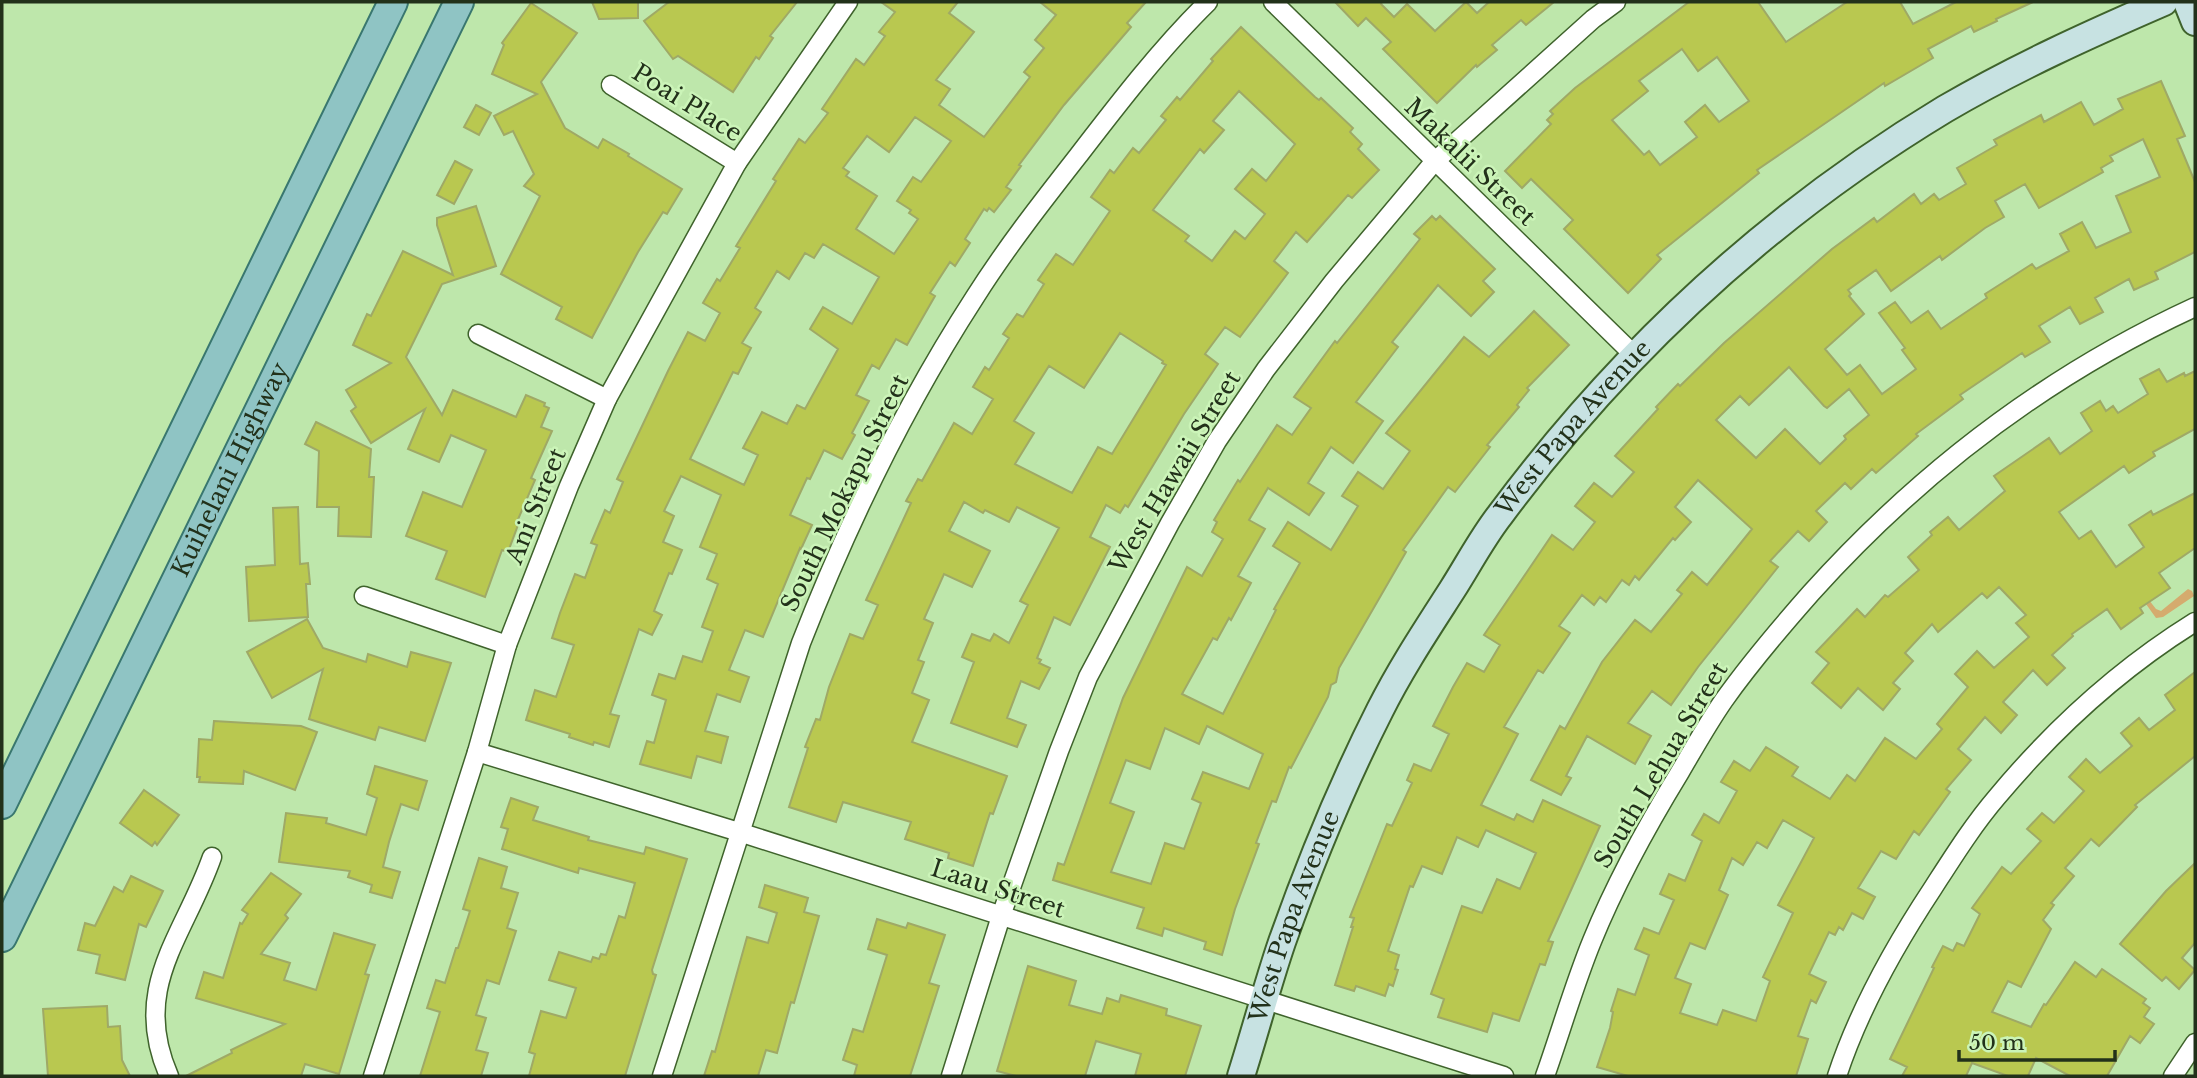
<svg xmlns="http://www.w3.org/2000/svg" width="2197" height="1078" viewBox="0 0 2197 1078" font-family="'Libre Baskerville',serif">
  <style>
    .green { fill: #d5ab6e }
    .building { fill: #b9c850; stroke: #9fa966; stroke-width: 2; fill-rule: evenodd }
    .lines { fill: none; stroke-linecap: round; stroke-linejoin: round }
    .street-casing { stroke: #3f632c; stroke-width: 21 }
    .secondary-casing { stroke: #3f632c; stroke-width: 30 }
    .primary-casing { stroke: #39776f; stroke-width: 32 }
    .street { stroke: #fff; stroke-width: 18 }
    .secondary { stroke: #c7e2e2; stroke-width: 26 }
    .primary { stroke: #8fc4c4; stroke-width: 28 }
    .labels { text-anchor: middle; stroke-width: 5; stroke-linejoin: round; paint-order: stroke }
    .street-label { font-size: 24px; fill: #22311a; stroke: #cbf4b8 }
  </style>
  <rect width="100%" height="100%" fill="#bee7ab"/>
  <path class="green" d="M2188,589L2192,591L2194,596L2163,617L2156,618L2141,597L2145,595L2156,609L2161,611Z"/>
  <g class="building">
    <path d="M592,2H638V18L599,19Z"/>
    <path d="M669,2H797L770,36L773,38L759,59L756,57L733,92L678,56L673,59L644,21Z"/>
    <path d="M881,2H958L949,13L974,32L936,80L950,89L939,105L984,137L1030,77L1024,72L1044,48L1035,40L1056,15L1040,2H1146L1127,23L1131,27L1064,105L1019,165L1021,166L1006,187L1011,190L994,212L989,208L987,211L984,209L965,239L970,243L955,266L950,262L930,293L935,296L907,345L896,339L879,369L872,365L856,395L869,401L852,433L855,435L842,459L824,450L810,479L807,478L790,515L812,525L801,549L800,548L763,637L745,630L729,670L749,677L740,702L717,694L705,731L728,737L721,763L697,756L691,778L640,764L647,741L654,743L666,700L652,695L659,674L675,679L683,656L702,662L713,631L702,627L718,584L707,579L717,554L700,547L721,495L681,476L664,511L674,516L663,542L682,550L672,574L669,573L654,611L662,615L652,635L639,629L610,714L619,716L609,747L594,742L593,745L569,737L570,734L526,720L535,690L556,697L574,645L552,638L560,613L575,574L585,578L597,545L591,543L605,510L610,513L623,482L617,479L668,371L688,332L705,341L720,313L703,303L717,279L720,281L740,248L736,246L776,181L773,179L799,139L805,143L828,113L822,109L856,59L864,65L885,36L879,32L895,12ZM915,117L951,141L921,182L913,177L897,201L911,210L909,213L918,219L894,254L856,229L877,196L846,176L849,172L843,168L867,136L889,152ZM823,244L879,277L852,324L823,307L810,329L838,349L805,409L797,405L787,424L762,412L743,448L758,455L744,485L690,459L733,372L738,374L751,348L742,343L761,312L755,308L777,271L789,279L805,253L814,258Z"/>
    <path d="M1335,2H1382L1381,4L1394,17L1407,4L1435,31L1466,2L1477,13L1489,2H1554L1526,25L1521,20L1492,45L1497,50L1477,67L1476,65L1437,103L1383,49L1391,42L1366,18L1358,26Z"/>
    <path d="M1689,2H1758L1786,42L1847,2H1900L1913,24L1956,2H2033L1996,19L1997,21L1974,32L1971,26L1928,49L1933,58L1885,86L1884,83L1757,170L1759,173L1657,255L1661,259L1628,293L1564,229L1573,220L1531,179L1522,188L1505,171L1551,124L1547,120L1553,114L1550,111L1575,88ZM1682,49L1698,71L1717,57L1749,101L1719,122L1705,105L1685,122L1697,137L1660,165L1649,151L1644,155L1612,120L1648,91L1639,81Z"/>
    <path d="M531,3L577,33L541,82L565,128L598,148L603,139L629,154L628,156L682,189L667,214L663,212L638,252L592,338L556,319L562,307L501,274L540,196L524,186L534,174L513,131L504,135L494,116L537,94L492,74L504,45L502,43Z"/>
    <path d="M1241,27L1315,97L1319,100L1321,98L1353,128L1350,132L1362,144L1358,149L1379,170L1352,198L1348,195L1307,242L1296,232L1274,261L1288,273L1240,337L1225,327L1205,354L1218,364L1184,414L1128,507L1125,505L1120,513L1106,505L1090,537L1110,547L1070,625L1054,617L1037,658L1041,660L1039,663L1050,668L1039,689L1021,681L1007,718L1026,725L1017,747L951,723L974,662L962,657L972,634L990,641L994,634L1009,643L1028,605L1020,601L1059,528L1017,507L1009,522L985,510L983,513L964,502L949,531L990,551L972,587L944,574L924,619L933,623L918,660L924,662L912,693L929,700L912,742L1007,776L993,814L990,813L973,866L948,858L949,853L905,839L911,822L843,802L836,822L789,807L808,748L805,747L816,719L820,720L829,687L850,634L863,639L878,605L866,600L911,503L906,501L918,479L922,481L954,423L972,434L993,399L973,387L985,367L989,370L1009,338L1003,334L1017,314L1023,317L1044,284L1038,280L1056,254L1073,265L1110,211L1091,197L1110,170L1114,173L1133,148L1139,153L1166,120L1161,116L1177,97L1180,100L1213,61L1211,59ZM1239,91L1295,144L1266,181L1252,169L1235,189L1265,214L1245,239L1235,231L1212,261L1185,241L1189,236L1153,210L1200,149L1204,153L1224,130L1213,121ZM1120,333L1163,361L1162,363L1166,365L1112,454L1098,447L1072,493L1015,464L1034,433L1014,421L1049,366L1084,388Z"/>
    <path d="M2161,81L2185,136L2177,139L2195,182V252L2155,272L2158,279L2134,290L2129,279L2095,298L2103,312L2080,324L2070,307L2039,326L2050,342L2025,357L2022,353L1960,395L1963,399L1916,434L1918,436L1876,473L1872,469L1851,489L1845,483L1816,511L1827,522L1809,541L1798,531L1770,561L1778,567L1698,667L1671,705L1652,691L1628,723L1651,736L1635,764L1587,736L1566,776L1571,778L1561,795L1531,780L1560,726L1565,729L1602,662L1635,620L1651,632L1682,594L1677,590L1692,572L1707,585L1752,529L1698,480L1675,507L1691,522L1675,540L1673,538L1639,580L1635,576L1629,585L1622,580L1606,602L1600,597L1594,605L1582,595L1559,626L1570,633L1543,673L1538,670L1504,727L1518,734L1481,805L1514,820L1517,814L1533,822L1543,800L1600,826L1548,941L1553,942L1545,965L1540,964L1519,1021L1493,1013L1487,1032L1438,1017L1444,999L1431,994L1462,906L1482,913L1497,879L1520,889L1536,853L1486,830L1478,847L1457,837L1442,874L1422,866L1413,887L1410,886L1388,951L1399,955L1395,969L1398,970L1393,986L1389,984L1385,996L1356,986L1354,991L1335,985L1353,927H1351L1354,918L1350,917L1387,824L1392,826L1412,783L1407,780L1414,764L1431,771L1449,734L1433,726L1453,687L1467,663L1484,672L1500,645L1484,635L1552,535L1573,550L1595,522L1575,506L1594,483L1612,497L1634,472L1615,456L1658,409L1656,407L1678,384L1680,386L1724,343L1832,249L1874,218L1877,222L1914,194L1921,204L1934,194L1939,200L1966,184L1957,168L1997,145L1994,140L2041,115L2044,122L2081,102L2094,125L2123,109L2118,99ZM2143,139L2160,177L2116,196L2131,232L2096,248L2082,222L2060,234L2069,251L2036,269L2032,264L1985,294L1987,298L1941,329L1928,311L1911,323L1895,302L1879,313L1905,348L1902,350L1916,369L1882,394L1860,365L1847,375L1825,349L1864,314L1849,296L1851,294L1848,290L1876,270L1891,291L1940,256L1942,260L1985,228L2004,217L1995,201L2025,184L2039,208L2103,172L2101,168L2113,161L2110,156ZM1789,367L1824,406L1827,408L1849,389L1869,415L1844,436L1846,439L1820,464L1785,429L1756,458L1716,420L1740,396L1749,405Z"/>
    <path d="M476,105L491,113L479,135L464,127Z"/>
    <path d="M455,161L472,170L454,204L437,195Z"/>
    <path d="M476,206L496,266L442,284L406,357L442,415L453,390L516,417L526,395L545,403L544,406L549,408L541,427L552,431L531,478L535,480L516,524L518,525L508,552L502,550L485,597L436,579L447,551L406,536L423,492L462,507L486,450L451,435L439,462L408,449L425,409L371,443L351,411L356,407L346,390L391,363L353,345L367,314L371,316L403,251L453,275L437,225V218Z"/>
    <path d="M1432,216L1436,220L1440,216L1495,269L1483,281L1494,292L1471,316L1438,285L1392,342L1398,347L1356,402L1383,421L1353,463L1331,447L1308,483L1324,493L1309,515L1268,488L1249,520L1265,529L1238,576L1251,583L1231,620L1229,618L1217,640L1213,638L1182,694L1223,714L1276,610L1274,609L1300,563L1273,546L1288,522L1331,550L1358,506L1342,496L1358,472L1383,489L1410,451L1386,433L1464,337L1489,357L1534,311L1569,345L1527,388L1529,390L1517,405L1519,407L1487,445L1490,447L1455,492L1448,487L1403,550L1406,552L1339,668L1336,682L1331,685L1328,697L1291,768L1289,767L1276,802L1272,801L1256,843L1259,844L1235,909L1222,955L1204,949L1206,942L1164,928L1162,936L1137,928L1144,908L1053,880L1058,863L1064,865L1123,698L1187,567L1202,576L1223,539L1212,532L1217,522L1214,520L1238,480L1240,482L1277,425L1292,435L1311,408L1294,397L1335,341L1337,343L1420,239L1414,234ZM1207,726L1263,754L1249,789L1203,772L1192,799L1201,803L1184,849L1165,843L1151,884L1111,872L1134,812L1110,803L1126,760L1150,769L1165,728L1199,744Z"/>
    <path d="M2159,369L2167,382L2184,373L2185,376L2195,371V429L2153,452L2155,456L2129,473L2124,466L2059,512L2079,539L2091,531L2116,567L2144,547L2129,525L2151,511L2153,515L2195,493V548L2159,573L2170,588L2140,608L2143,613L2121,629L2107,609L2072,634L2073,636L2052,655L2065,668L2047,685L2033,670L2003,702L2017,715L2001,733L1985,717L1958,749L1971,760L1946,789L1950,792L1919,835L1914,831L1896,859L1881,851L1858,888L1875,897L1863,919L1852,913L1843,930L1839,927L1835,935L1829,932L1809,974L1826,982L1816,1003L1811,1000L1798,1036L1808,1039L1796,1076H1628L1597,1067L1610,1028L1613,1012L1611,1011L1618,989L1635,995L1649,955L1635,949L1644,928L1659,934L1674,900L1660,894L1669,874L1685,881L1702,841L1692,835L1704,814L1719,823L1737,791L1721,782L1734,761L1750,771L1766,747L1798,767L1792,776L1830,799L1847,775L1855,781L1885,738L1916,759L1942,729L1937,724L1968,687L1955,674L1977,651L1994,668L2029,637L2016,623L2026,615L1999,587L1987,598L1982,593L1938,632L1932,624L1905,653L1913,661L1893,683L1900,689L1883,710L1858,688L1841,708L1812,683L1829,663L1816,652L1857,609L1865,617L1885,595L1888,597L1919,570L1908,557L1932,535L1930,532L1948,517L1959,530L2005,491L1994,476L2049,438L2060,454L2092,431L2081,413L2100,401L2106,411L2113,406L2118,413L2148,394L2140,379ZM1783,820L1814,838L1778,905L1793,913L1763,977L1770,981L1756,1021L1723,1010L1717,1025L1680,1013L1691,984L1675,978L1690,943L1705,949L1728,895L1719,890L1732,858L1743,865L1757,842L1767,848Z"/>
    <path d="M316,422L371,449L369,477H374L371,537L338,536L339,507H317L319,451L305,444Z"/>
    <path d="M298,507L300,564L308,563L310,584H306L308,617L249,621L246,567L275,565L273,508Z"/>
    <path d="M307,619L323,648L366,662L368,654L407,667L411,652L451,663L425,741L379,727L375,740L309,719L323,669L272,698L247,652Z"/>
    <path d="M2195,672V756L2135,805L2137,807L2099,846L2091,839L2065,868L2074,876L2051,903L2054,905L2043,920L2051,929L2021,987L2008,981L1992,1012L2031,1027L2044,1004L2046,1005L2075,962L2096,977L2102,969L2146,999L2143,1003L2150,1008L2144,1017L2154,1024L2140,1043L2130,1036L2107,1076H2070L2036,1058L2028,1076H2008L1972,1063L1966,1076H1902L1907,1067L1890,1059L1934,968L1932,967L1943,946L1953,951L1957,943L1964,946L1980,914L1972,908L2002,867L2011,874L2041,841L2027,829L2042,813L2054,823L2084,791L2069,777L2086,759L2100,773L2132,746L2121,733L2139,718L2149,730L2175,710L2165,695Z"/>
    <path d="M214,721L301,726L317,732L295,790L244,771L243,784L199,782L200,777H197L199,739L212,740Z"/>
    <path d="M375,766L427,781L418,810L401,804L389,842L383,867L400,872L392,898L370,892L372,885L348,877L350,871L279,862L286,813L327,818L326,823L366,835L377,798L367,794Z"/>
    <path d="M144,790L179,815L157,845L155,842L152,846L120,823Z"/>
    <path d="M511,798L538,807L533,820L589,837L588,840L644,854L646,847L687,859L652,970L653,974L656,975L625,1076H529L535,1054L529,1052L541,1011L566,1018L576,988L549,980L559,952L591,962L593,957L599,959L601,954L606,955L619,916L625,918L635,883L579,868L578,873L502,849L508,829L501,827Z"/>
    <path d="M479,858L507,867L501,888L518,893L507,928L516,931L499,984L487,980L476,1015L486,1018L476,1050L488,1053L481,1076H420L440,1012L427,1008L436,980L445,983L456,948H458L470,911L463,909Z"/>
    <path d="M2195,863V943L2182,958L2195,970L2179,989L2166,977L2162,981L2120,944L2166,891Z"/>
    <path d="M271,873L301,894L285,915L288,918L261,954L290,963L284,980L316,990L334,933L375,945L365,974L369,975L339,1074L305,1064L301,1076H186L232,1053L231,1050L285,1024L196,998L204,972L223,978L240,923L242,924L248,914L242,910Z"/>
    <path d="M131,876L163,891L146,927L139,924L125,980L96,973L100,955L78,950L85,923L95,926L114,887L123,892Z"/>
    <path d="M765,885L808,898L804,912L819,916L794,1003L791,1002L777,1053L766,1050L758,1076H704L712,1051L715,1052L747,937L768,943L777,913L759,907Z"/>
    <path d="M877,919L906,928L908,923L945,935L929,983L939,986L910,1076H854L857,1065L843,1060L853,1029L863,1032L887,955L868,949Z"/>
    <path d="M1028,966L1076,981L1069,1005L1102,1014L1107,998L1119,1002L1121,995L1167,1009L1166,1015L1201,1026L1185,1076H1135L1141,1054L1096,1041L1085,1076H1016L997,1071Z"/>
    <path d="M107,1006L108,1027L120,1026L122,1060L130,1076H48L43,1009Z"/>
  </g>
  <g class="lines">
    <g class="street-casing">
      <g id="street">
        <path d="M1273,2L1634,355"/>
        <path d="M611,85L737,163"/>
        <path d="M478,334L607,399"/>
        <path d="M364,596L507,645"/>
        <path d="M477,752L739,832L1504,1076"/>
        <path d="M169,1076C130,987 184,937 212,857"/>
        <path d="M373,1076L477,752L507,645L569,486L607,399L737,163L848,2"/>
        <path d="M662,1076L801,643C848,523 905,405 975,297C1006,248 1042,202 1078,156C1118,104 1161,48 1208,2"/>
        <path d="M951,1076L1001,916L1059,751L1088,677L1170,523L1217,441L1266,369L1334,281L1434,162L1593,19L1616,2"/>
        <path d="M1545,1076C1561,1031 1574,985 1592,941C1616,882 1647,826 1680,772C1694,748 1708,723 1724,700C1751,662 1781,627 1811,593C1920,472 2047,375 2195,307"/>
        <path d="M1837,1076C1859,1009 1894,947 1933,888C1953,857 1973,825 1997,797C2053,730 2121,668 2195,622"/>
        <path d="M2173,1076L2195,1043"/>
      </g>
    </g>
    <g class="secondary-casing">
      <g id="secondary">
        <path d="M2187,2L2195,22"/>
        <path id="s1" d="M1241,1076C1255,1032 1267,986 1282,942C1310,863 1342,785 1380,710C1401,668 1427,629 1452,590C1468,565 1482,538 1500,515C1621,352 1771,214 1945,109C2015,68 2090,34 2164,2"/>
      </g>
    </g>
    <g class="primary-casing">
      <g id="primary">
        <path d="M2,804L393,2"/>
        <path id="s2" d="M2,937L459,2"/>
      </g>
    </g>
    <use href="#street" class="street"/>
    <use href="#secondary" class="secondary"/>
    <use href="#primary" class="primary"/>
  </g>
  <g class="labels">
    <g class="street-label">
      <text transform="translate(687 103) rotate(32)" y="8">Poai Place</text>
      <text transform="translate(1470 162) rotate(44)" y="8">Makalii Street</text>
      <text dy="8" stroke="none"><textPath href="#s1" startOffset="735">West Papa Avenue</textPath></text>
      <text dy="8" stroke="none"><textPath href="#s2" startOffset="520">Kuihelani Highway</textPath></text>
      <text transform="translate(1175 472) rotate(-59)" y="8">West Hawaii Street</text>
      <text transform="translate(845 493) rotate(-64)" y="8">South Mokapu Street</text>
      <text transform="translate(536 506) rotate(-68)" y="8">Ani Street</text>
      <text transform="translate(1661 765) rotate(-59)" y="8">South Lehua Street</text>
      <text transform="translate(998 889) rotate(18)" y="8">Laau Street</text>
      <text dy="8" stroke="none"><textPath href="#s1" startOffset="168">West Papa Avenue</textPath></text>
    </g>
  </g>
  <rect width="2197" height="1078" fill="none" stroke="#22311a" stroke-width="7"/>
  <path d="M1959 1050v10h156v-10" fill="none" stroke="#22311a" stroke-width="3.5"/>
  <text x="1969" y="1050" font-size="21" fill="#22311a" stroke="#cbf4b8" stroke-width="5" paint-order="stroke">50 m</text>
</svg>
